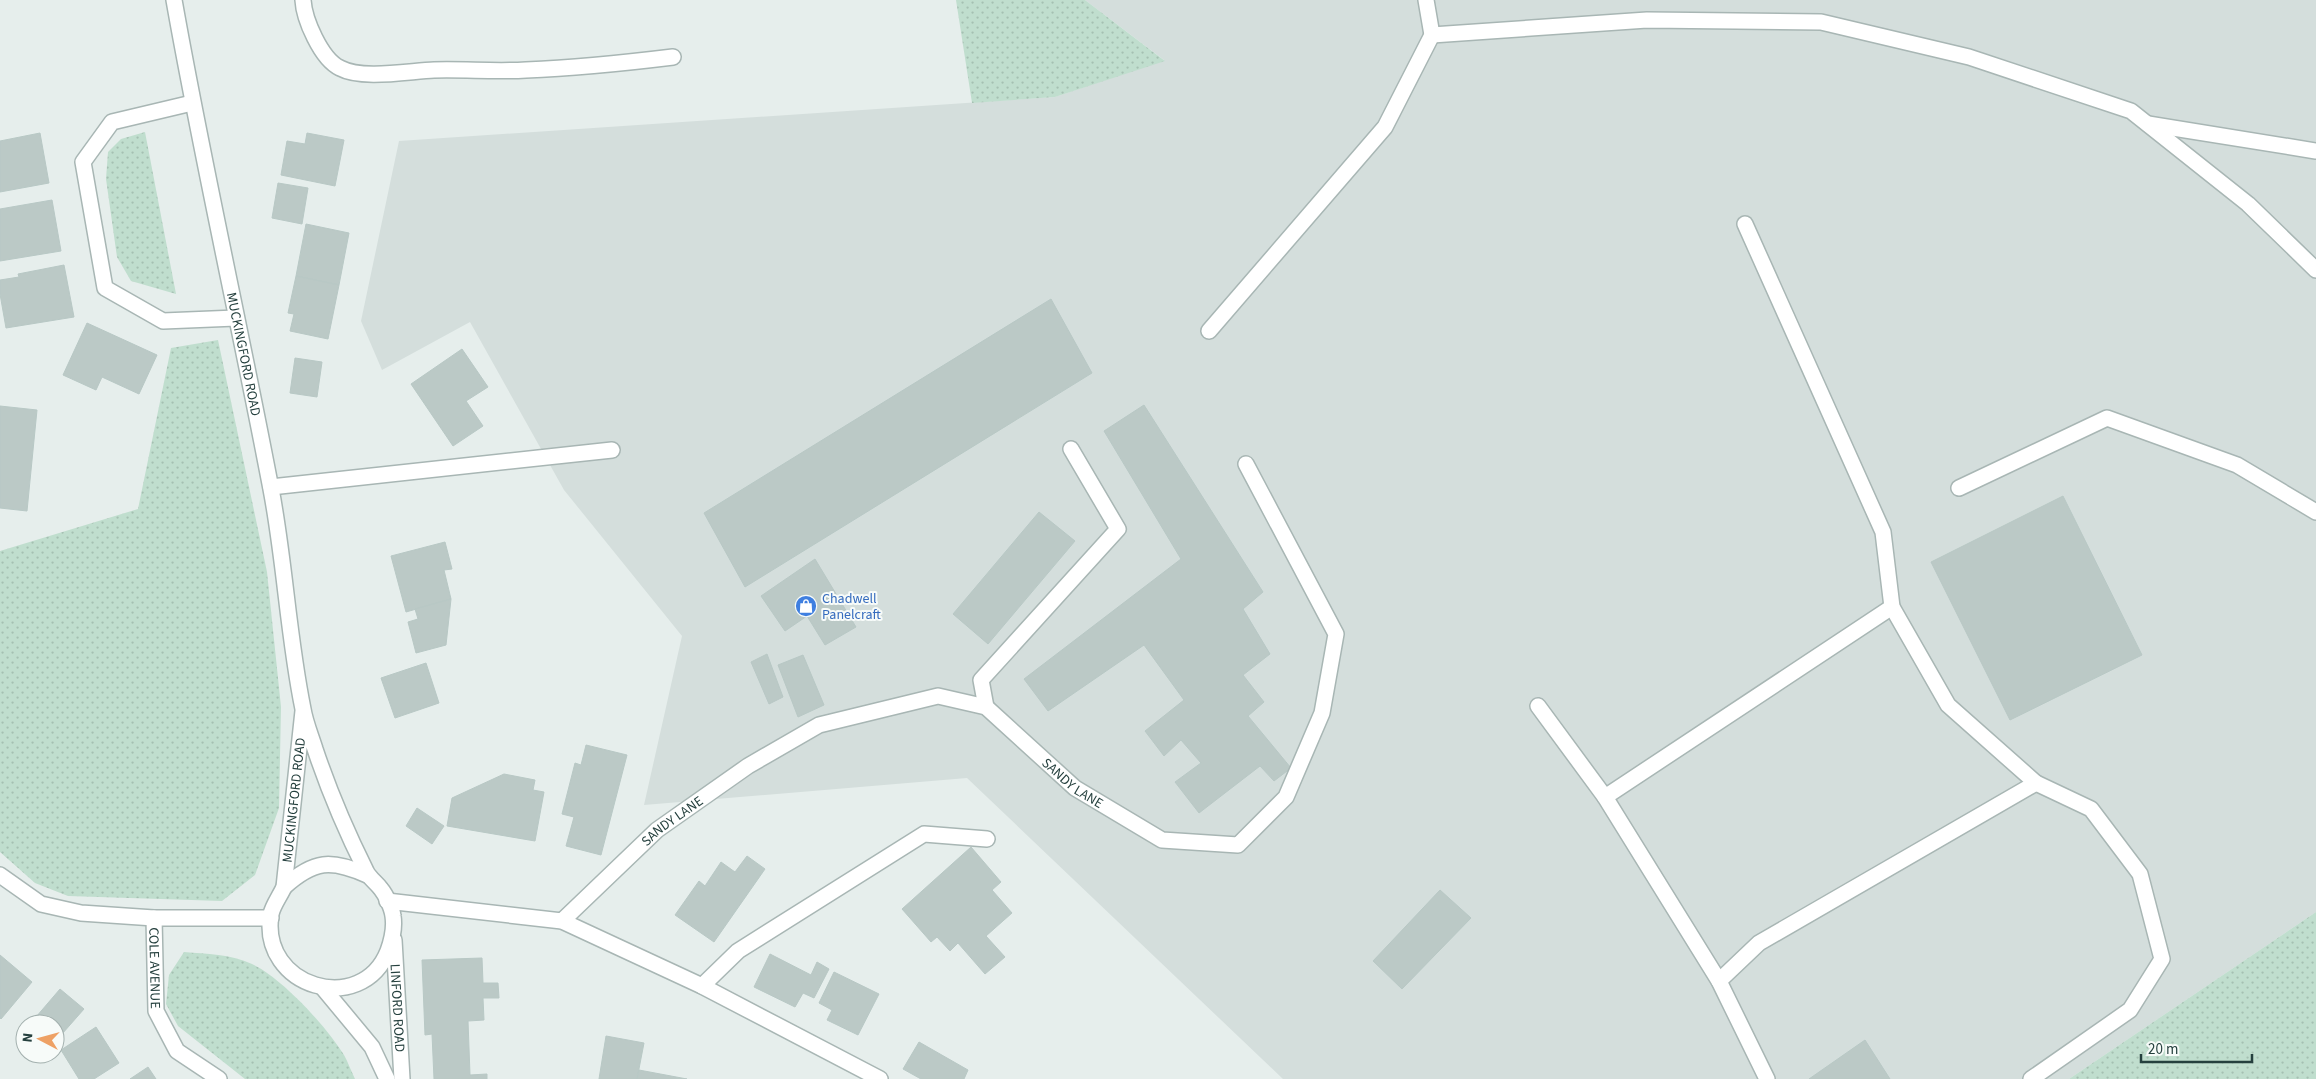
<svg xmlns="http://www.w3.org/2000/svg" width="2316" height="1079" viewBox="0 0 2316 1079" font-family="'Source Sans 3',sans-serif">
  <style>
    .built { fill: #d4dedc }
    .grass { fill: url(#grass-dots) }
    .building { fill: #bbc9c6; stroke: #b8c8c5 }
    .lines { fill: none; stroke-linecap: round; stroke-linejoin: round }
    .service-casing { stroke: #a8b6b4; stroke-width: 18 }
    .minor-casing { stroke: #a8b6b4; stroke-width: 18 }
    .service { stroke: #fff; stroke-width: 15 }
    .minor { stroke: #fff; stroke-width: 15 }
    .labels { text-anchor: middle; stroke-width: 4; stroke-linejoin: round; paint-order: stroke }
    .street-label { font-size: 14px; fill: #25403e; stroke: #f7fbf9 }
    .shop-label { font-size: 14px; fill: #366cbe; stroke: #f7fbf9; text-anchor: start }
  </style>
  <defs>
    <pattern id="grass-dots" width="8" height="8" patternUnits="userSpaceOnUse" patternTransform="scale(1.25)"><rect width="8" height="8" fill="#c0dece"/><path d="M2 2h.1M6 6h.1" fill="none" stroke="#a5c0b2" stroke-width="1.8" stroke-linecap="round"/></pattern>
  </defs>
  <rect width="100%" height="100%" fill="#e6eeec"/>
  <path class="built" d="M1085,0H2316V912L2069,1079H1283L967,778L644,805L682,636L564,490L470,322L382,370L361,321L399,141L1055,97L1164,60Z"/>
  <g class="grass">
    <path d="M956,0H1085L1165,61L1055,97L972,103Z"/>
    <path d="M145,132L176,294L131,281L117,257L106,179L108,152L121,139Z"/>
    <path d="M218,340L267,572L281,707L279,808L255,875L222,901L68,896L35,883L0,852V551L138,509L171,348Z"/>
    <path d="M2316,912V1079H2069Z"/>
    <path d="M184,952C206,954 231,954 252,964C282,978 326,1026 344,1055C348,1062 351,1071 355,1079H245L178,1026L166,1004L169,975Z"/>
  </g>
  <g class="building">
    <path d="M40,133L49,183L0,192V141Z"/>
    <path d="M307,133L344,140L335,186L281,175L287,141L305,144Z"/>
    <path d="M278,183L308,188L302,224L272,218Z"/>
    <path d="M52,200L61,251L0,261V209Z"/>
    <path d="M306,224L349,233L339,285L296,276Z"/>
    <path d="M64,265L74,317L6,328L0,294V280L19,277L18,274Z"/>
    <path d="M296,276L339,285L328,339L290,331L294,314L288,313Z"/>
    <path d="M1051,299L1092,373L745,587L704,513Z"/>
    <path d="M87,323L157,355L139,394L102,377L96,390L63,375Z"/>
    <path d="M462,349L488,387L466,401L483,426L453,446L411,384Z"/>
    <path d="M295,358L322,362L317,397L290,393Z"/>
    <path d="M1144,405L1263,592L1243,609L1270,654L1243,675L1264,702L1248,716L1291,768L1274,781L1260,766L1199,813L1175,782L1201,763L1181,740L1164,756L1145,731L1184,700L1144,645L1048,711L1024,679L1181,559L1104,431Z"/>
    <path d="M0,406L37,410L27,511L0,508Z"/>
    <path d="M2063,496L2142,655L2010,720L1931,562Z"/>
    <path d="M1039,512L1075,541L988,644L953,614Z"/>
    <path d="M445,542L452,569L444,570L451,599L406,612L391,556Z"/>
    <path d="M815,559L856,627L825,645L807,616L785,631L761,596Z"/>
    <path d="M451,599L446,645L416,653L408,622L418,619L415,609Z"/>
    <path d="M767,654L783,697L769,704L751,662Z"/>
    <path d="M803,655L824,705L798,717L778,665Z"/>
    <path d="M426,663L439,703L395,718L381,678Z"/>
    <path d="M586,745L627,755L601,855L566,846L574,817L562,814L575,763L581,765Z"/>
    <path d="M504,774L535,780L533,790L544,792L535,841L447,826L452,798Z"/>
    <path d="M417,808L444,826L432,844L406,826Z"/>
    <path d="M971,847L1001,882L992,890L1012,913L986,936L1005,957L985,974L958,943L950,951L937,937L931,942L902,909Z"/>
    <path d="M747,856L765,869L714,942L675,915L699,881L705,886L721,862L735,872Z"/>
    <path d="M1440,890L1471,918L1402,989L1373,961Z"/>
    <path d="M770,954L811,975L817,962L829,969L814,998L803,993L795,1007L754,987Z"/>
    <path d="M0,955L32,982L1,1019L0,1018Z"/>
    <path d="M482,958L483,983H498L499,998H483L484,1020L468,1021L470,1075L487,1074V1079H434L432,1034L425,1035L422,960Z"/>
    <path d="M834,972L879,994L858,1035L827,1020L832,1010L819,1003Z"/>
    <path d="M60,989L84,1009L55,1042V1024H30Z"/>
    <path d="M96,1027L119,1063L94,1079H79L61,1050Z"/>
    <path d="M606,1036L644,1043L637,1079H599Z"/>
    <path d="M1865,1040L1890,1079H1809Z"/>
    <path d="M919,1042L968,1070L964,1079H921L903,1069Z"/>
    <path d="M148,1067L156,1079H130Z"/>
    <path d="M639,1070L687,1079H637Z"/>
  </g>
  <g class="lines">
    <g class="service-casing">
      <g id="service">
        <path d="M303,0C304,19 321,59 340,68C362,80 409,71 434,70C465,69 495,72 526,70C575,68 624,63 673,57"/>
        <path d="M1426,0L1432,35L1647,20L1821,22L1969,57L2131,111L2248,204L2316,270"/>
        <path d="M2148,124L2316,151"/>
        <path d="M1745,224L1883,532L1892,607L1948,705L2036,783L2091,809L2140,874L2162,959L2130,1010L2031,1079"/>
        <path d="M1209,331L1385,127L1432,35"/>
        <path d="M271,487L612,450"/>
        <path d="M1959,488L2107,418L2237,465L2316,512"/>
        <path d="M1538,706L1605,797"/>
        <path d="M986,707L981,680L1118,529L1071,449"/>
        <path id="s1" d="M562,921L657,830L748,766L819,725L938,696L986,707L1075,788L1162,840L1238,845L1286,797L1322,713L1336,634L1246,464"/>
        <path d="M1719,981L1759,943L2036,783"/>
        <path d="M702,986L738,951L924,834L987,839"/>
        <path d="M1767,1079L1719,981L1605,797L1892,607"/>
      </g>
    </g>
    <g class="minor-casing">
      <g id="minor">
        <path id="s2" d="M174,0C203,164 240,326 271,489C285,562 288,636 303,709C305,722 311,736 315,749C329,791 346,831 366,871C369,878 376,882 381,889C386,895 392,908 393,916C395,929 392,940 388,951C362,1017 259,988 271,914C273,905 280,896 284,887L303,711"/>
        <path d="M192,103L112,122L83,162L105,288L163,321L236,318"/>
        <path d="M0,875L41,904L81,913L154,918H271"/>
        <path d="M284,887C314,860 331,859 367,875"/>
        <path d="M387,901L562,921L702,986L880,1079"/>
        <path id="s3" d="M154,918L156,1011L177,1051L219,1079"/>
        <path id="s4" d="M394,940L402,1079"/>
        <path d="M323,988L372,1047L387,1079"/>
      </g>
    </g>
    <use href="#service" class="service"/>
    <use href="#minor" class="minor"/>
  </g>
  <defs>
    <g id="shop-disc" transform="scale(1.125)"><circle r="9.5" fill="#3f7fe0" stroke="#f7fbf9"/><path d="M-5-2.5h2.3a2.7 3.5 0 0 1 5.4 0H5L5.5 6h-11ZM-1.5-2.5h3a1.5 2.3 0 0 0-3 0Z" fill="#fff"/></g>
  </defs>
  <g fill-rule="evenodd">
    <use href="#shop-disc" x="806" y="606"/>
  </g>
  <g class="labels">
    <g class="street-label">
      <text dy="5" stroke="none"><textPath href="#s2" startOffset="361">MUCKINGFORD ROAD</textPath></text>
      <text dy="5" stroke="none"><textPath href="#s1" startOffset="612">SANDY LANE</textPath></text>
      <text dy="5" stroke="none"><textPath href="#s2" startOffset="1282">MUCKINGFORD ROAD</textPath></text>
      <text dy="5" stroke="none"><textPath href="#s1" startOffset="149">SANDY LANE</textPath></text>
      <text dy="5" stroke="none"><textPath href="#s3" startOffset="50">COLE AVENUE</textPath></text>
      <text dy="5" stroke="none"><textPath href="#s4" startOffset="68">LINFORD ROAD</textPath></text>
    </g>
    <g class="shop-label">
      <text x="822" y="603">Chadwell<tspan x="822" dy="16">Panelcraft</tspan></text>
    </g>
  </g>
  <g transform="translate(40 1039) rotate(276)"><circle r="24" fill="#f7fbf9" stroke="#a3b0ae"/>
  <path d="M0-4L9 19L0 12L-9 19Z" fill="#eea165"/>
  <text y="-8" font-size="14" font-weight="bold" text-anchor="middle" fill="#25403e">N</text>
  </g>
  <path d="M2141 1054v8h111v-8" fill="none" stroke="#25403e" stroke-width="2.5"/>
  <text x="2148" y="1054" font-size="15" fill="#25403e" stroke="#f7fbf9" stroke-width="4" paint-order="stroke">20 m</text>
</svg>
